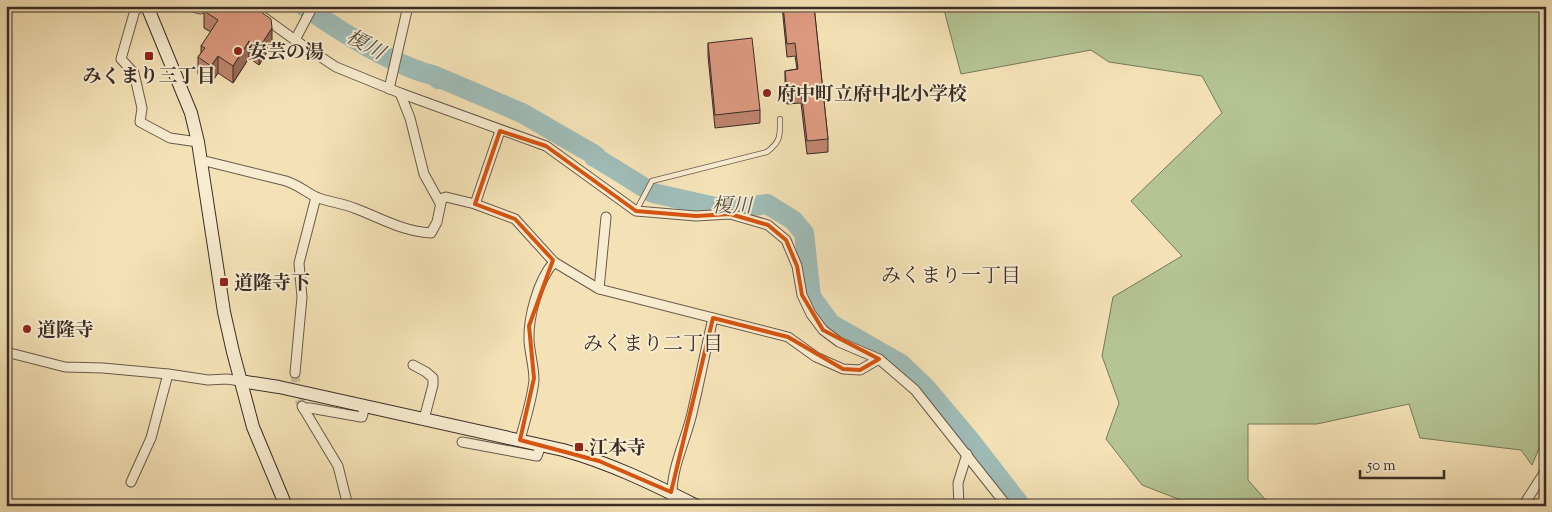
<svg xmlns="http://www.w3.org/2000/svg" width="1552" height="512" viewBox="0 0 1552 512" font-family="'Sorts Mill Goudy','Noto Serif JP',serif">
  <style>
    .green { fill: #b5c493; stroke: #77785d }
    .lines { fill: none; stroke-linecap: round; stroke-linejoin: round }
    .river { stroke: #9fbcb7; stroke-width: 20 }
    .street-tunnel { stroke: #cfbe99; stroke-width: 9; stroke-dasharray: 9 4.5; stroke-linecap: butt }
    .lane-casing { stroke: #685a4b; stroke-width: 6 }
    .street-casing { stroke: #685a4b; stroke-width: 11 }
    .secondary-casing { stroke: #392c27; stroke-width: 14 }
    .lane { stroke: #f8ecd0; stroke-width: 4.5 }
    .street { stroke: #f8ecd0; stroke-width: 9 }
    .secondary { stroke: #f8ecd0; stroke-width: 12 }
    .wall { fill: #bf856f; stroke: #392c27 }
    .shaded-wall { fill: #9b6c5a; stroke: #392c27 }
    .building { fill: #de9b81; stroke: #392c27 }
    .marked { fill: none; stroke: #d6540f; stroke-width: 4; stroke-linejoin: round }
    .poi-dot { fill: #8f2418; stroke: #f8ecd0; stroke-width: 2 }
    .labels { text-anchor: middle; stroke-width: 4; stroke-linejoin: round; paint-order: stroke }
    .poi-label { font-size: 19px; font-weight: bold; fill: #392c27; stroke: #f8ecd0; text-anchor: start }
    .water-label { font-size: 20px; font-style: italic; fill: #52504b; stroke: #f8ecd0 }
    .neighbourhood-label { font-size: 20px; fill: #392c27; stroke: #f8ecd0 }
  </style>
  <rect width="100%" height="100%" fill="#f4e2b6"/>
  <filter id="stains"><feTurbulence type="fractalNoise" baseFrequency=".004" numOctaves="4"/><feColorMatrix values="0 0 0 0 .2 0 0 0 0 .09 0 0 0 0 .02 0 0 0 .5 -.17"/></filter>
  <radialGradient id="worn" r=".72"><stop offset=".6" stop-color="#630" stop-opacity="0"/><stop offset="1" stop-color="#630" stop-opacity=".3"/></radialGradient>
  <path class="green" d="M943,6H1546V396L1543,398L1546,432L1532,465L1521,450L1420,438L1409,404L1317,424H1248V480L1271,506H1196L1142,485L1106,439L1119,403L1102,356L1113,297L1182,256L1131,201L1222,113L1202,76L1109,62L1091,50L961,74Z"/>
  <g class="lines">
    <path class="river" d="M304,6C341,32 393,66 436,76L438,79L440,78L522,113L593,154L594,157L596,156L598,159L653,193L720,208H738L767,204L793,220L804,233L811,297L831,324L901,364L926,388L969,439L1021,506"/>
    <path class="street-tunnel" d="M295,373L297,396L302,406"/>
    <g class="lane-casing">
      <path id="lane" d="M636,211L652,181L767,152C781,141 780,136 780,119"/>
    </g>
    <g class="street-casing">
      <g id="street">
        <path d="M143,6L135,10L121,59L134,73L142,108L140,122L170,138L198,142"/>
        <path d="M188,6L200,9L210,6"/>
        <path d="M248,6L295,40L336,67L400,93L546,146L636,211L696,216L730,214L768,225L786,240L797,266L802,295L811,314L823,330L839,342L879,359L915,390L1007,506"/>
        <path d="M295,40L313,6"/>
        <path d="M389,89L408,6"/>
        <path d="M400,93L410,118L424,174L440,203"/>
        <path d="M201,160L286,181C298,185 306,192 316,197C328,202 342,203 354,208C381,218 401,231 431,233L437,222L442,198L446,197L475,204L515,219L554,262L599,289L788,337L816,357L843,369L860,370L879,359"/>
        <path d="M475,204L500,131"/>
        <path d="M599,289L606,217"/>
        <path d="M6,352L65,367L103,368L168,374L208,380L227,379L240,381"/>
        <path d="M413,365L426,372L433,378V385L424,419"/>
        <path d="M295,373L302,297L299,263L316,197"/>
        <path d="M302,406L338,466L348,506"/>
        <path d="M303,408H310L361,417H362L365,406"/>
        <path d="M520,440C525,420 532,400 534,380C534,367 530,354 529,341C528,317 538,280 554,262"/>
        <path d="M462,442L537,456L541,445"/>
        <path d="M131,482L151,438L168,374"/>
        <path d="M673,506C667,474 687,440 693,409C700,379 706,348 713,318"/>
        <path d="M959,506L958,483L967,454"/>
        <path d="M1523,506L1546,470"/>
      </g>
    </g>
    <g class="secondary-casing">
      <g id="secondary">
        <path d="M147,6L191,113L198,142L224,312L233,352L253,427L286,506"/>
        <path d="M240,381L279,387L563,450C610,463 653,484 697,506"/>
      </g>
    </g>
    <use href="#lane" class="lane"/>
    <use href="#street" class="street"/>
    <use href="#secondary" class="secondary"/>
  </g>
  <g class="wall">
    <path d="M782,6H814L828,139V152L807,154L801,103L787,104L785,84V71L797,69L795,56L787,57Z"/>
    <path d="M204,11L272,44L259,65L249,58L233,83L218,73L211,83L198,74V57L201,53V46L211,32L204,28Z"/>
    <path d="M708,43L760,110V123L715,128L708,56Z"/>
  </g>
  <g class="shaded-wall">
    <path d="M272,28V44L259,65V48Z"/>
    <path d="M249,41V58L233,83V66Z"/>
    <path d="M218,56V73L211,83V66Z"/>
  </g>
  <g class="building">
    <path d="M207,6H253L271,19L272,28L259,48L249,41L233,66L218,56L211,66L198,57L205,48L201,46L218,20L204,11Z"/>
    <path d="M783,6H814L828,139L807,141L801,90L787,91L785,71L798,69L795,43L787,44Z"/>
    <path d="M752,38L760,110L715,115L708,43Z"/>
  </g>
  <path class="marked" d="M500,131L546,146L636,211L696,216L730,214L768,225L786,240L797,266L802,295L823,330L879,359L860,370L843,369L788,337L713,318L671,492L599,461L520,440L534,378L529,326L553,260L515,219L475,204Z"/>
  <g class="poi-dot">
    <circle cx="238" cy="51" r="5"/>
    <rect x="144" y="51" width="10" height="10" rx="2.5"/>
    <circle cx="767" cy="93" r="5"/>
    <rect x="219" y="277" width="10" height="10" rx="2.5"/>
    <circle cx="27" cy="329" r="5"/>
    <rect x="574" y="442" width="10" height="10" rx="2.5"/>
  </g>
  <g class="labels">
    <g class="poi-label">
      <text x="248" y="58">安芸の湯</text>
      <text x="149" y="82" text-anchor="middle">みくまり三丁目</text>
      <text x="777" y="100">府中町立府中北小学校</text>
      <text x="234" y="289">道隆寺下</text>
      <text x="37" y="336">道隆寺</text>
      <text x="589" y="454">江本寺</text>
    </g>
    <g class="water-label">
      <text transform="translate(366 44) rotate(29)" y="7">榎川</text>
      <text x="732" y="212">榎川</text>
    </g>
    <g class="neighbourhood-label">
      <text x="951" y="282">みくまり一丁目</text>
      <text x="653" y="350">みくまり二丁目</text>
    </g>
  </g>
  <rect width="1552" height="512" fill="none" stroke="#f4e2b6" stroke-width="25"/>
  <rect x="8" y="8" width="1537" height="497" fill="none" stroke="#392c27" stroke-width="2.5"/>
  <rect x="12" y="12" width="1527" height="487" fill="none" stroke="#392c27"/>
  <path d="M1360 470v8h84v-8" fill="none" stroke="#392c27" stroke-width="2.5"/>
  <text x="1367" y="470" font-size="15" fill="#392c27" stroke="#f8ecd0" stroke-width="4" paint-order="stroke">50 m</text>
  <rect width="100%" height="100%" filter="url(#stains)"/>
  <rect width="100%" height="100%" fill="url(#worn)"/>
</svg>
